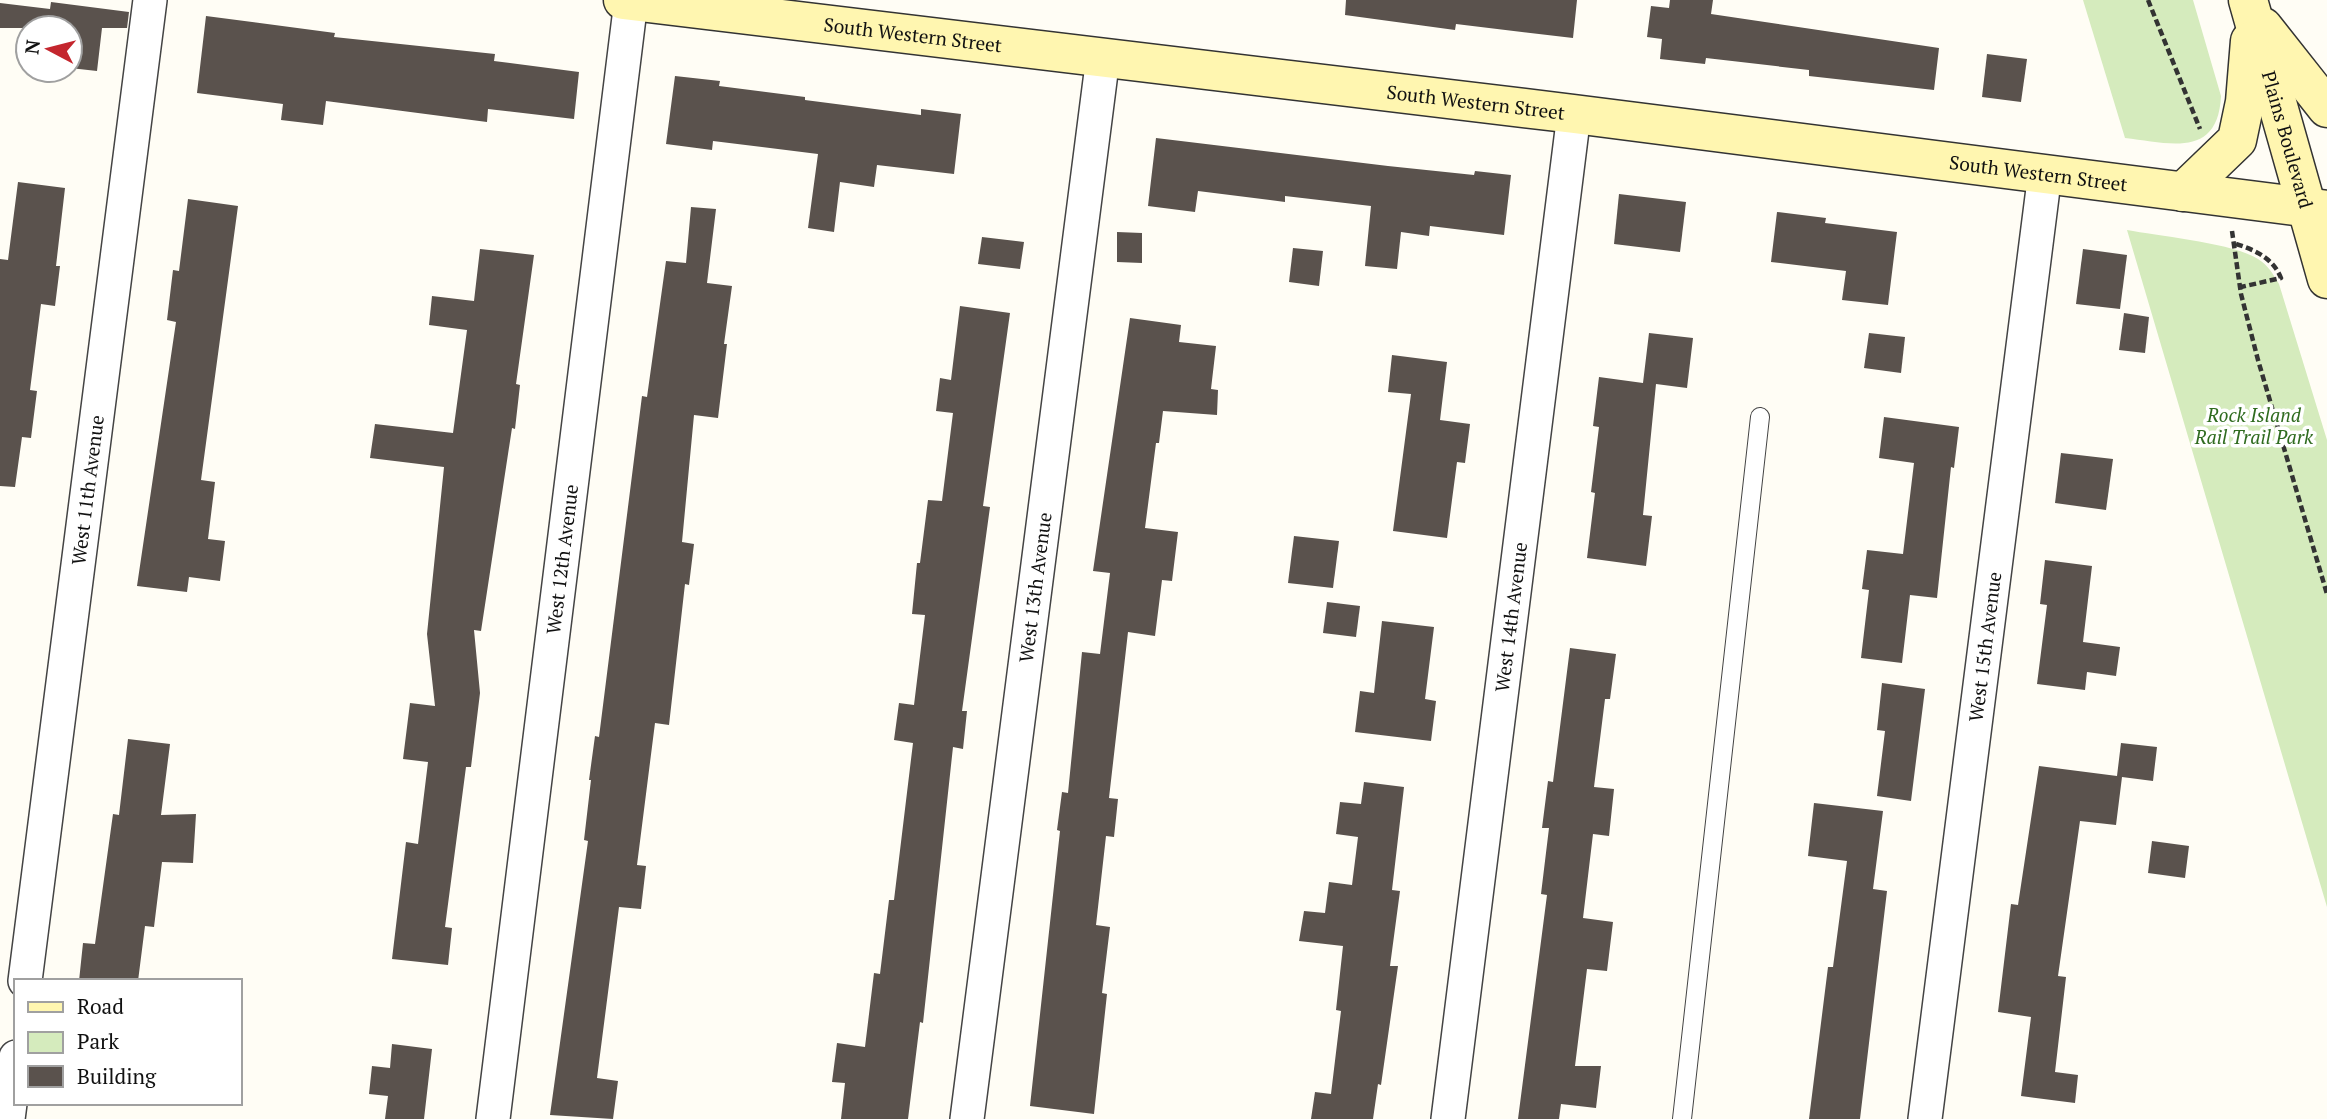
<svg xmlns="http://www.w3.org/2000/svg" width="2327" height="1119" viewBox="0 0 2327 1119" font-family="'PT Serif',serif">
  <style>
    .green { fill: #d5ebbd }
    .building { fill: #5a524d }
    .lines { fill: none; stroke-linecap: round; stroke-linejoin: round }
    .service-casing { stroke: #444; stroke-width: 20 }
    .minor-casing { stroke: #444; stroke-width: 36 }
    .secondary-casing { stroke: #333; stroke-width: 41 }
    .path { stroke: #333; stroke-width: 4.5; stroke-dasharray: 7 3.5; stroke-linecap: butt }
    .service { stroke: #fff; stroke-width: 18 }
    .minor { stroke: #fff; stroke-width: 33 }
    .secondary { stroke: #fff6b0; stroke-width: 38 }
    .labels { text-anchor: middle; stroke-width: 7; stroke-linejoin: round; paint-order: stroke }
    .street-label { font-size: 19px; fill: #111; stroke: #fff }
    .park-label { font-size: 19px; font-style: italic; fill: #2f6b1f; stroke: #fff }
  </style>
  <rect width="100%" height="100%" fill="#fffdf5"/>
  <g class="green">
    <path d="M2083,0H2193L2221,96C2218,159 2169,143 2125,138Z"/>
    <path d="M2127,230C2159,236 2233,243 2258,259C2268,265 2273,274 2279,284L2327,440V907Z"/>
  </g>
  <g class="building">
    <path d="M1346,0H1577L1573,38L1456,24L1455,30L1345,15Z"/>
    <path d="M1670,0H1713L1711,14L1939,48L1934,90L1809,76V70L1706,58L1705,64L1660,59L1662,39L1647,37L1651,6L1669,8Z"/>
    <path d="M51,2L129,12L127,28H102L97,71L70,68V28H0V3L50,9Z"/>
    <path d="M206,16L335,33L334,37L495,54L494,61L579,72L574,119L488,109L487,122L326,101L323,125L281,120L283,104L197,93Z"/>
    <path d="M1987,54L2027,59L2021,102L1982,97Z"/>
    <path d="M675,76L720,81L719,86L805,97V100L921,115V109L961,114L954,174L877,165L874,187L840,182L834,232L808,228L818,154L713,141L712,150L666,144Z"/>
    <path d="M1156,138L1388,166L1474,175L1475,171L1511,175L1504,235L1430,226L1429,236L1401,232L1397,269L1365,266L1371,206L1285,196V202L1198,191L1195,212L1148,206Z"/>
    <path d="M18,182L65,188L56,266H60L55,306L41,304L30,390L37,391L31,438L22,437L15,487L0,486V259L8,260Z"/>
    <path d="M1619,194L1686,202L1680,252L1614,244Z"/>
    <path d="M188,199L238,206L201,480L215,482L208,539L225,541L220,581L189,577L187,592L137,586L176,322L167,320L173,270L179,271Z"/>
    <path d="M691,207L716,209L707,283L732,286L724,344H727L718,418L694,415L682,542L694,544L689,585L685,584L669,725L655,723L637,865L646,866L641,909L619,907L597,1078L618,1081L613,1119L550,1115L588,841L584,840L591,780H589L595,736L599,737L642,396L647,397L666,261L686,263Z"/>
    <path d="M1777,212L1826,218L1825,223L1897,232L1888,305L1842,300L1846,271L1771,262Z"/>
    <path d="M1117,232L1142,233V263L1117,262Z"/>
    <path d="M982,237L1024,242L1020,269L978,264Z"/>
    <path d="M1293,248L1323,251L1319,286L1289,282Z"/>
    <path d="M480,249L534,255L516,384L520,385L515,429L512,428L481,631L474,630L480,693L471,767H466L445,927L452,928L448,965L392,959L406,842L418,844L428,762L403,759L410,703L435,706L427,634L444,467L370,458L375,424L453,433L467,330L429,325L432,296L474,301Z"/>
    <path d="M2083,249L2127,255L2120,309L2076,304Z"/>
    <path d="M960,306L1010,313L983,506L990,507L962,711H967L963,749L953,747L923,1023L920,1022L908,1119H841L845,1083L832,1082L837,1043L865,1047L874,973L880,974L889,900H894L913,743L894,740L899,703L914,705L925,615L912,614L917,563H920L928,500L942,501L953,413L936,411L940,378L951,380Z"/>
    <path d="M2124,313L2149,317L2145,353L2119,350Z"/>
    <path d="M1130,318L1181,325L1179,342L1216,346L1211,389L1218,390L1217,415L1163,411L1159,443H1156L1145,528L1178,532L1172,581L1162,580L1155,636L1128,632L1109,798L1118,799L1114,837L1106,836L1096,925L1110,927L1102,993L1107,994L1094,1114L1030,1106L1060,831L1057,830L1062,792L1068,793L1082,652L1100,654L1110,573L1093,571Z"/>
    <path d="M1649,333L1693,338L1687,388L1656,384L1643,515L1652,516L1646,566L1587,558L1595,493L1591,492L1599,427L1593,426L1599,377L1643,383Z"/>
    <path d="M1869,333L1905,337L1901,373L1864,368Z"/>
    <path d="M1392,355L1447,362L1440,420L1470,424L1465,463L1457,462L1447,538L1393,531L1411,394L1388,392Z"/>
    <path d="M1884,417L1959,427L1954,468L1951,467L1937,598L1910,595L1902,663L1861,658L1869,590L1862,589L1867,550L1903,554L1914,463L1879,458Z"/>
    <path d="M2061,453L2113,459L2106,510L2055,503Z"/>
    <path d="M1294,536L1339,541L1333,588L1288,583Z"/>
    <path d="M2045,560L2092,566L2083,642L2120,647L2116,676L2087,672L2085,690L2037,684L2047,605L2040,604Z"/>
    <path d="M1327,602L1360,606L1356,637L1323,633Z"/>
    <path d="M1382,621L1434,627L1425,699L1436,701L1431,741L1355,732L1360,691L1374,693Z"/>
    <path d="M1570,648L1616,654L1610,699H1605L1594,787L1614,789L1609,836L1593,834L1583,918L1613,922L1607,971L1587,969L1575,1066H1601L1596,1108L1561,1104L1559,1119H1518L1547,895L1541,894L1549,828H1542L1548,781L1553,782Z"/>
    <path d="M1882,683L1925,689L1911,801L1877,796L1885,731L1877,730Z"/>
    <path d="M128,739L170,744L161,815L196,814L193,863L162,862L154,927L145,926L138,981H79L83,943L95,944L113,814L119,815Z"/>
    <path d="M2121,743L2157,747L2153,781L2122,777L2116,825L2080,821L2058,976L2066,977L2055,1072L2078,1075L2075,1103L2021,1096L2031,1017L1998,1012L2011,904L2018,905L2039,766L2117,776Z"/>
    <path d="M1364,782L1404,787L1392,890L1400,891L1390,966H1398L1381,1085L1378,1084L1373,1119H1311L1315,1092L1331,1094L1341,1011L1336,1010L1343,946L1299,941L1304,911L1325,913L1329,882L1352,885L1358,837L1336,834L1340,802L1361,804Z"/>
    <path d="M1814,803L1883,811L1873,889L1887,891L1860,1119H1809L1828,967H1833L1847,861L1808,856Z"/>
    <path d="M2152,841L2189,846L2185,878L2148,873Z"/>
    <path d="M392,1044L432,1049L424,1119H385L388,1096L369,1094L372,1066L390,1068Z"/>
  </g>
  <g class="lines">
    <g class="service-casing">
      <path id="service" d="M1682,1119L1760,417"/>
    </g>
    <g class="minor-casing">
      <g id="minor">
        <path id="s1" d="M25,981L150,0"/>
        <path d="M8,1119L16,1057"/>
        <path id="s2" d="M493,1119L631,1"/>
        <path id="s3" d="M967,1119L1103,57"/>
        <path id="s4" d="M1448,1119L1574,114"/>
        <path id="s5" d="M1925,1119L2045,173"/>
      </g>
    </g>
    <g class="secondary-casing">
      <g id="secondary">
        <path id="s6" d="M623,0L1574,114L2327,210"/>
        <path id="s7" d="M2248,0L2327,279"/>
        <path d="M2263,27L2327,108"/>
        <path d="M2183,192L2237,140L2245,102L2250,41"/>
      </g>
    </g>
    <g class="path">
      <path d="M2148,0L2200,129"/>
      <path d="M2232,231L2241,294L2258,360L2327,594"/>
      <path d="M2236,244C2255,250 2273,258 2281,278L2241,287"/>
    </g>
    <use href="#service" class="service"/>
    <use href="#minor" class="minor"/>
    <use href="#secondary" class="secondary"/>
  </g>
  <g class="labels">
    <g class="street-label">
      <text dy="7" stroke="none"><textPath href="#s6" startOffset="292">South Western Street</textPath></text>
      <text dy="7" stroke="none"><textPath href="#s6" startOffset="859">South Western Street</textPath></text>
      <text dy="7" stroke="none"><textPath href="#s7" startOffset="145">Plains Boulevard</textPath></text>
      <text dy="7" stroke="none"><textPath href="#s6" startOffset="1426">South Western Street</textPath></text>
      <text dy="7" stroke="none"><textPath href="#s1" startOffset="495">West 11th Avenue</textPath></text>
      <text dy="7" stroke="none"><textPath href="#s2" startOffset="564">West 12th Avenue</textPath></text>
      <text dy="7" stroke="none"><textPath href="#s3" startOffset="536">West 13th Avenue</textPath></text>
      <text dy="7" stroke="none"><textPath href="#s4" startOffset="506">West 14th Avenue</textPath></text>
      <text dy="7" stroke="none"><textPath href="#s5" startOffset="476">West 15th Avenue</textPath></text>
    </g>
    <g class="park-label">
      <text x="2254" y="422">Rock Island<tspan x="2254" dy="22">Rail Trail Park</tspan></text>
    </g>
  </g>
  <rect x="14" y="979" width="228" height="126" fill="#ffffff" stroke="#a0a0a0" stroke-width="2"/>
  <rect x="28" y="1002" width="35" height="10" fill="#fff6b0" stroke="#a0a0a0" stroke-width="2"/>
  <text x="77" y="1014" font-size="21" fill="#111111">Road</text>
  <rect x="28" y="1032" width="35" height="21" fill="#d5ebbd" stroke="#a0a0a0" stroke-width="2"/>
  <text x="77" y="1049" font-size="21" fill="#111111">Park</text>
  <rect x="28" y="1066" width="35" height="21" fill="#5a524d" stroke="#a0a0a0" stroke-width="2"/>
  <text x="77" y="1084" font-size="21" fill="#111111">Building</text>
  <g transform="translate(49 49) rotate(277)"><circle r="33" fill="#ffffff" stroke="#a0a0a0" stroke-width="2"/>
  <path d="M0-5L12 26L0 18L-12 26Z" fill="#c4262e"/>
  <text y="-10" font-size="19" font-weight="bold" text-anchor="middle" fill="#111111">N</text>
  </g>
</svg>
